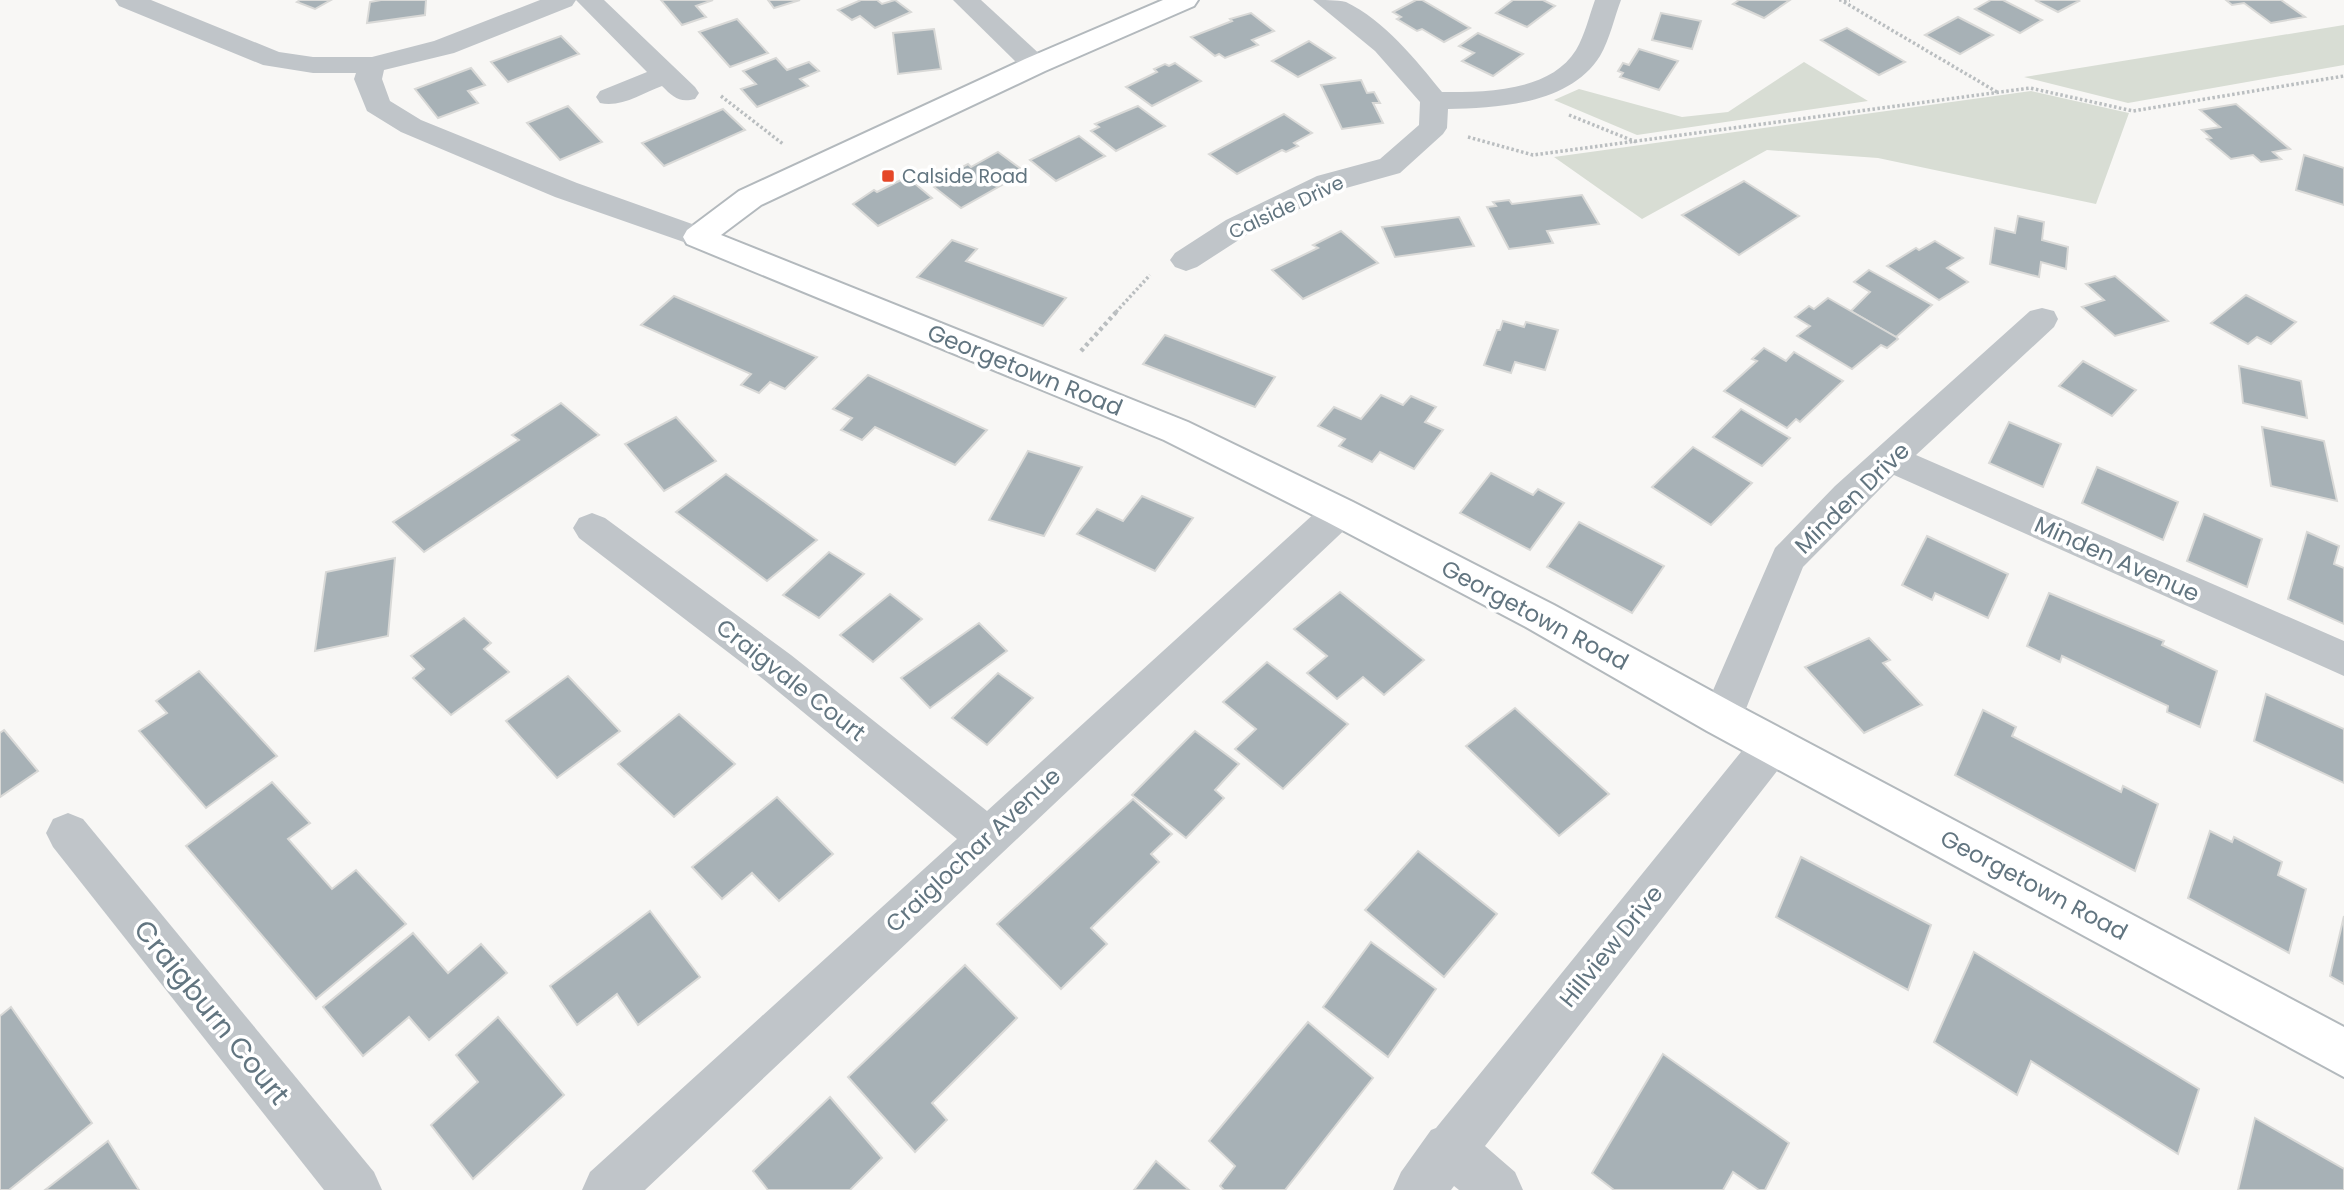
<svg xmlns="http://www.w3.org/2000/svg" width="2344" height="1190" viewBox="0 0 2344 1190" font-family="Poppins,sans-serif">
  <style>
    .green { fill: #d8ddd4 }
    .building { fill: #a7b1b6; stroke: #d9d9d7; stroke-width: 2 }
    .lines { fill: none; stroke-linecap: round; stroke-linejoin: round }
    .secondary-casing { stroke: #b3b9bd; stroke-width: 4 }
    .path-far1 { stroke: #babec0; stroke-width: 3.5; stroke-dasharray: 2.5 2.5; stroke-linecap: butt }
    .path { stroke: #babec0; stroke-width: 4.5; stroke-dasharray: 3.5 3.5; stroke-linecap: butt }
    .street { fill: #c0c5c9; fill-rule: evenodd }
    .secondary { fill: #fff; fill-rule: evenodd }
    .poi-dot { fill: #e54728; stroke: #fff; stroke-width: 2.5 }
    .labels { text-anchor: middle; stroke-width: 7; stroke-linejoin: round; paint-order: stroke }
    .far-poi-label { font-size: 19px; fill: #627580; stroke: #fff; text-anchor: start }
    .far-street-label { font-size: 19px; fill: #627580; stroke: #fff }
    .street-label { font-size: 23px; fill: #627580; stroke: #fff }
    .near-street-label { font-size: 28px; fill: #627580; stroke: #fff }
  </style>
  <rect width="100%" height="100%" fill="#f8f7f5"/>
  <g class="green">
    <path d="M2344,25V65L2128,103L2024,77Z"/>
    <path d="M1804,62L1868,101L1637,135L1554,100L1579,89L1682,117L1728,112Z"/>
    <path d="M2031,91L2129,113L2096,204L1878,158L1767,150L1642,219L1554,157Z"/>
  </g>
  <g class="building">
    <path d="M300,0H331L315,9L297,2Z"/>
    <path d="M381,0H426L425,15L367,23L370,2Z"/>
    <path d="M661,0H713L696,6L706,17L682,25Z"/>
    <path d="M768,0H800L774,8Z"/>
    <path d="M861,0H877L882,4L895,0L911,12L875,28L860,16L852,20L838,10Z"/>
    <path d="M1416,0H1422L1470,28L1444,42L1422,29L1417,31L1397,19L1401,17L1393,12Z"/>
    <path d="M1513,0H1543L1555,6L1527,27L1496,13Z"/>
    <path d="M1739,0H1790L1764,18L1733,4Z"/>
    <path d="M1991,0H2003L2042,20L2020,33L1975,9Z"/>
    <path d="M2035,0H2077L2079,1L2058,12Z"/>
    <path d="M2226,0H2281L2305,17L2271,23L2244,3L2232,5Z"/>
    <path d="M1251,13L1274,31L1252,40L1258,45L1225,58L1219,54L1215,56L1191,37L1232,21L1230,19Z"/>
    <path d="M1661,13L1701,21L1692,49L1652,40Z"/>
    <path d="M1958,17L1993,35L1960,54L1925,35Z"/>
    <path d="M737,19L768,53L730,67L699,32Z"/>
    <path d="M1847,28L1905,62L1879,75L1821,40Z"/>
    <path d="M934,29L941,69L898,74L893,33Z"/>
    <path d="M1478,33L1523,54L1493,76L1462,61L1474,53L1459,46Z"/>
    <path d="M561,36L579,54L508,82L491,62Z"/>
    <path d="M1309,41L1335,58L1298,77L1272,61Z"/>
    <path d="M1639,49L1678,61L1659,90L1620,77L1623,73L1618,71L1623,63L1629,65Z"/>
    <path d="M776,58L787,70L809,62L819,71L800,79L808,86L757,107L741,89L756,84L743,71Z"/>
    <path d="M1175,63L1201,81L1152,106L1126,87L1157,72L1154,69L1165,64L1169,66Z"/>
    <path d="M471,68L485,85L468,91L478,103L438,118L415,89Z"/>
    <path d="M1361,80L1367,93L1374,92L1380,103H1373L1383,123L1342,129L1321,85Z"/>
    <path d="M2236,104L2290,149L2273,152L2281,159L2261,162L2253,155L2231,159L2207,139L2211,138L2202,130L2220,127L2200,110Z"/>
    <path d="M568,106L602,142L560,160L527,123Z"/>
    <path d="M1138,106L1165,126L1116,151L1091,131L1099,127L1095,124Z"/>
    <path d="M723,109L745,130L664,166L642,143Z"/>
    <path d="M1284,114L1312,133L1294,143L1298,146L1286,152L1282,150L1237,174L1209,154Z"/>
    <path d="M1079,136L1105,156L1056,181L1030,160Z"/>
    <path d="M998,152L1025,172L961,208L934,187L958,174L955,171L968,164L971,167Z"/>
    <path d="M2304,155L2344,168V205L2296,190Z"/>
    <path d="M907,177L932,198L878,226L853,204L874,190L877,192Z"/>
    <path d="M1744,181L1799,216L1739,255L1682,215Z"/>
    <path d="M1582,195L1599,224L1547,231L1553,243L1509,249L1487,207L1496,206L1493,202L1509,200L1512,204Z"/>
    <path d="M2018,216L2044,222L2042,240L2068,247L2066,269L2041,262L2039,277L1990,264L1995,228L2015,233Z"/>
    <path d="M1459,217L1474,246L1395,257L1382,227Z"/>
    <path d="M1341,231L1378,263L1303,299L1272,270L1318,248L1313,245Z"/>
    <path d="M952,240L977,249L966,261L1066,298L1043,326L917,277Z"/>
    <path d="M1935,241L1963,258L1947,268L1968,282L1939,300L1887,266L1916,248L1919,250Z"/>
    <path d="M1869,270L1932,305L1896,337L1851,311L1870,292L1854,282Z"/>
    <path d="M2115,276L2168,321L2115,336L2082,307L2104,300L2086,284Z"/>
    <path d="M2246,295L2296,322L2271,344L2257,337L2248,344L2211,323Z"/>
    <path d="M674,296L817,357L785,389L770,382L759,393L741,385L751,374L641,325Z"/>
    <path d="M1828,298L1896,337L1898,339L1887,348L1881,345L1852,369L1797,336L1810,326L1795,317L1809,306L1814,309Z"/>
    <path d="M1503,321L1524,327L1526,322L1558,330L1545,370L1515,362L1511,373L1484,365L1497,330H1500Z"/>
    <path d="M1165,335L1275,377L1255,407L1143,364Z"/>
    <path d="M1764,348L1786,361L1794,352L1843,381L1800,422L1796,419L1787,428L1724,391L1757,361L1752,359Z"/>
    <path d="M2083,361L2136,390L2112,416L2059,386Z"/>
    <path d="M2239,366L2301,381L2307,418L2243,403Z"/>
    <path d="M868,375L987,430L955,465L875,427L862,440L841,430L852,418L833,409Z"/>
    <path d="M1381,395L1403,405L1411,396L1436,407L1425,422L1443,430L1414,469L1380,452L1372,462L1339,446L1345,439L1318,426L1334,407L1361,419Z"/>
    <path d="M561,403L599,435L424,552L393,522L519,440L512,435Z"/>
    <path d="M1741,409L1790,438L1762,466L1713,437Z"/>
    <path d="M676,417L716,461L664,491L625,444Z"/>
    <path d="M2009,422L2061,444L2043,487L1989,463Z"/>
    <path d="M2262,427L2324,441L2337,501L2271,486Z"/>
    <path d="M1693,447L1752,483L1711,525L1652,487Z"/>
    <path d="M1028,451L1082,467L1044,536L989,520Z"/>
    <path d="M2097,467L2178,502L2163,540L2082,503Z"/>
    <path d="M1491,473L1533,495L1538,489L1564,503L1530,550L1460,513Z"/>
    <path d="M726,474L817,540L767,581L676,512Z"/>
    <path d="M1142,496L1193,518L1155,571L1077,534L1097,509L1123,521Z"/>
    <path d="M2204,514L2262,539L2247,587L2187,561Z"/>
    <path d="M1579,522L1664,566L1632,613L1547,567Z"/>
    <path d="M2307,532L2339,546L2334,564L2344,568V624L2288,599Z"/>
    <path d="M1927,536L2008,574L1988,618L1935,593L1932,600L1902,585Z"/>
    <path d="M829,552L864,574L819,618L783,595Z"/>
    <path d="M395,558L388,636L315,651L326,572Z"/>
    <path d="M1340,592L1424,660L1384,695L1363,677L1337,699L1307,673L1327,656L1294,629Z"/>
    <path d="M2049,593L2164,641L2162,645L2217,671L2200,727L2167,712L2168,706L2062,656L2060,662L2027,646Z"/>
    <path d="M890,594L922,619L873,662L840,635Z"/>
    <path d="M464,618L491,643L484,649L509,672L451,715L413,678L424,669L411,656Z"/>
    <path d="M979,623L1007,651L930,708L901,678Z"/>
    <path d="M1869,638L1890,660L1883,663L1922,705L1864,733L1805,667Z"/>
    <path d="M1267,662L1348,724L1283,789L1235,749L1256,729L1223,702Z"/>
    <path d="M199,671L277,756L206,808L139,731L167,713L156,701Z"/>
    <path d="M998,673L1033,698L987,745L952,718Z"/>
    <path d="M568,676L620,731L557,778L506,721Z"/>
    <path d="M2266,694L2344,729V783L2254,741Z"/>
    <path d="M1515,708L1609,794L1559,836L1466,746Z"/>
    <path d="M1983,710L2016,727L2012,736L2121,792L2123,786L2158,804L2135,871L1955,775Z"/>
    <path d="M679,714L735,764L674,817L618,764Z"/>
    <path d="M4,730L38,771L0,797V733Z"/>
    <path d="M1195,731L1239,764L1215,790L1224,798L1186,838L1132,795Z"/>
    <path d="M272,782L310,823L288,839L332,889L356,870L406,924L316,999L186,846Z"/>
    <path d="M777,797L833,854L779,901L752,873L722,899L692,867Z"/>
    <path d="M1133,799L1172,834L1151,854L1159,862L1091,928L1107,944L1061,989L997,924Z"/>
    <path d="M2210,831L2232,842L2234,837L2282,862L2278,875L2306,889L2289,953L2188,898Z"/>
    <path d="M1418,851L1497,914L1444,977L1365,910Z"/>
    <path d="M1801,857L1931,925L1908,990L1776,917Z"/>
    <path d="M650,911L700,977L638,1025L617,994L577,1025L550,986Z"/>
    <path d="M2344,916V984L2330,976Z"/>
    <path d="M413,933L448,973L481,944L507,973L429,1040L409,1017L363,1056L323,1007Z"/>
    <path d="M1371,942L1436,989L1388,1057L1323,1007Z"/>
    <path d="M1974,952L2199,1089L2178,1154L2031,1061L2017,1095L1934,1042Z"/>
    <path d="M965,965L1017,1018L932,1103L947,1120L915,1152L848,1077Z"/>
    <path d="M11,1007L92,1123L9,1190H0V1016Z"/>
    <path d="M498,1017L564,1095L473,1179L431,1125L478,1082L456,1055Z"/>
    <path d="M1308,1022L1373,1078L1285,1190H1224L1220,1186L1235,1166L1209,1141Z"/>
    <path d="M1663,1054L1789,1143L1765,1190H1759L1733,1172L1723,1190H1614L1592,1173Z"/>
    <path d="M830,1097L882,1158L850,1190H768L753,1171Z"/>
    <path d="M2255,1118L2344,1169V1190H2238Z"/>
    <path d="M108,1141L139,1190H45Z"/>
    <path d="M1156,1161L1189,1190H1134Z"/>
  </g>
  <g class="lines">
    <g class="secondary-casing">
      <path id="secondary" d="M1163,0H1198L1194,6L1045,71L761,205L721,235L1188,422L1353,502L1554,605L1737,705L2344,1027V1077L1707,731L1526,627L1327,522L1164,440L687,244L683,237L687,230L739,191L1025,59Z"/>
    </g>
    <g class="path-far1">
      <path d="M1839,0H1850"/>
      <path d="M1844,2L1997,92"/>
      <path d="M721,96L783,144"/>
      <path d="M1569,115L1636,142"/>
      <path d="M1468,137L1533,155L2030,88L2133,111L2344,76"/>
      <path d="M1116,312L1150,275"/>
    </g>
    <path class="path" d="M1081,351L1118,310"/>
    <g class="street">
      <path d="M115,0H151L279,52L313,57H372L434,41L540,0H576L572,6L454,53L384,70L382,79L390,101L421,120L577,183L709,230L713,237L709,244L698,247L555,197L401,132L367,111L354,79L356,73H313L263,65L119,6Z"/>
      <path d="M576,0H604L695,87L699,93L695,99C679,103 673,97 662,86C643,93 621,108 600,103L596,97L600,91L647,72Z"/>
      <path d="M953,0H981L1045,59L1049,65L1045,71H1025Z"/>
      <path d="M1313,0C1323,0 1337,0 1346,2C1384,20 1416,60 1442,92C1485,92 1550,92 1576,50C1585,35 1589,16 1595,0H1621C1614,18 1610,39 1600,56C1570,104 1499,108 1448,109L1447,128L1443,134L1400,173L1339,190L1248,234L1197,267L1186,271L1175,267L1170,260L1175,253L1226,220L1317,176L1380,159L1419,125L1420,102L1375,51Z"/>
      <path d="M2042,308L2054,311L2058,319L2054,327L1916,455L2344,641V676L1894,475L1803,567L1737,731L1722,736L1707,731L1701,718L1775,548L1835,486L2030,311Z"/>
      <path d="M1340,498L1353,502L1358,512L1353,522L645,1190H582L590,1172L957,839L763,679L579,538L573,528L579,518L592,513L605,518L791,655L987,811L1327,502Z"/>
      <path d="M1773,726L1788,731L1794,744L1788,757L1485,1146L1515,1172L1523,1190H1459L1454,1186L1451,1190H1393L1401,1172L1431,1130L1436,1128L1758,731Z"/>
      <path d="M68,813L83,819L374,1172L382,1190H324L53,847L46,833L53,819Z"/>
    </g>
    <use href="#secondary" class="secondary"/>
  </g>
  <rect class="poi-dot" x="881" y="169" width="14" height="14" rx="3.5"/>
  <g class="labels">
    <g class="far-poi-label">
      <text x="902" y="183">Calside Road</text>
    </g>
    <g class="far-street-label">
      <text transform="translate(1286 207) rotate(-25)" y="7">Calside Drive</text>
    </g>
    <g class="street-label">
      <text transform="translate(1025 370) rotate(22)" y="8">Georgetown Road</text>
      <text transform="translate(1852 498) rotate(-44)" y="8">Minden Drive</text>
      <text transform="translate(2117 559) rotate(24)" y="8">Minden Avenue</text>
      <text transform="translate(1535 615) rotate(28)" y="8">Georgetown Road</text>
      <text transform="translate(791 680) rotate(38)" y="8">Craigvale Court</text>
      <text transform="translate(973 850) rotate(-43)" y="8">Craiglochar Avenue</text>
      <text transform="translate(2034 885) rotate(28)" y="8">Georgetown Road</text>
      <text transform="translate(1611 946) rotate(-51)" y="8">Hillview Drive</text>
    </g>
    <g class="near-street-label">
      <text transform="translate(212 1012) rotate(51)" y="10">Craigburn Court</text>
    </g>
  </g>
</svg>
